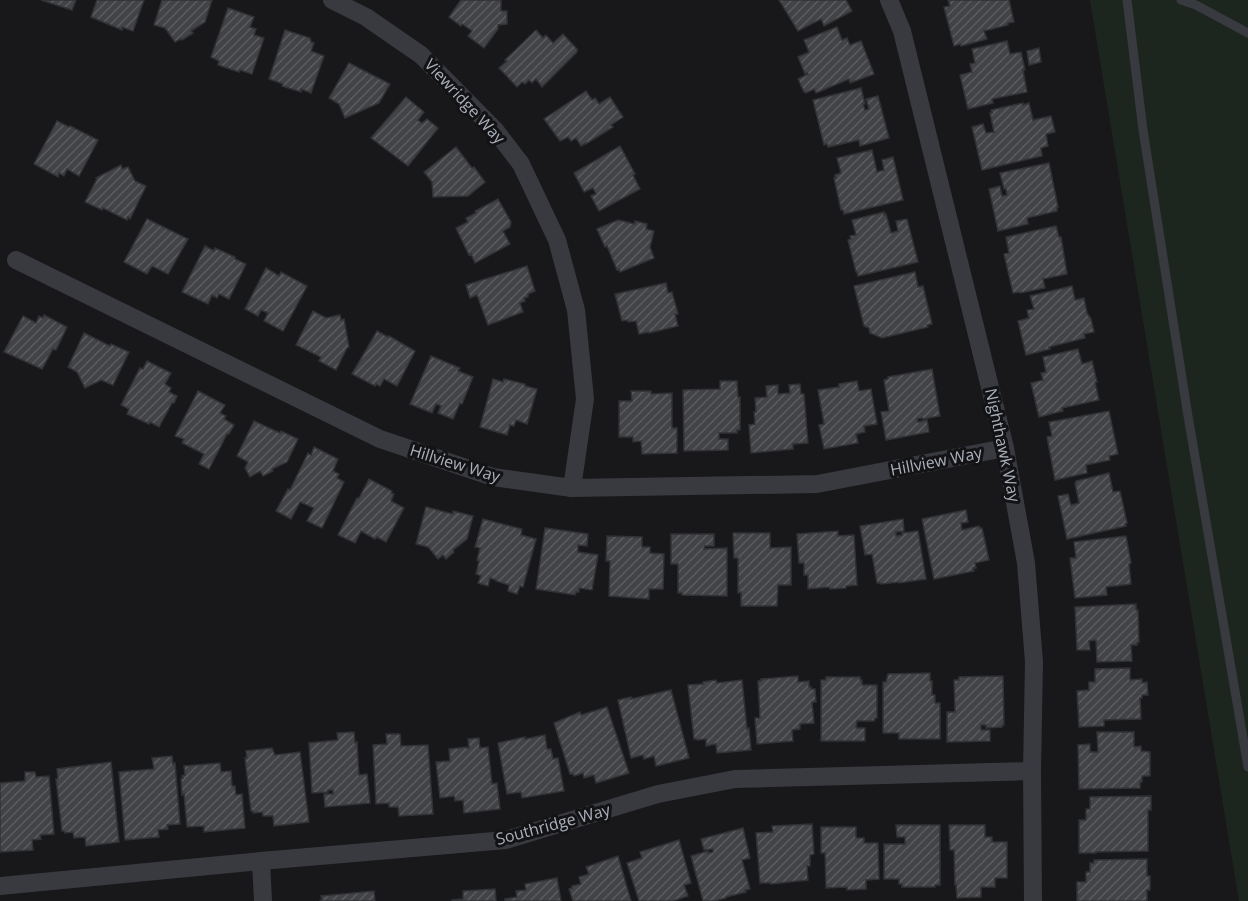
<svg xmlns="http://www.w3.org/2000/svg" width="1248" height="901" viewBox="0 0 1248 901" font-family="'Open Sans',sans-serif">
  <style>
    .green { fill: #1d261e }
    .building { fill: url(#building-hatch); stroke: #313236; stroke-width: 1.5 }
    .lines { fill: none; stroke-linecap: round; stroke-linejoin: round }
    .service { stroke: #383a40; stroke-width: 9 }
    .minor { stroke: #383a40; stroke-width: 18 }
    .labels { text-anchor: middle; stroke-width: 6; stroke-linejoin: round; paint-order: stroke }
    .street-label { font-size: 16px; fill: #a9afbb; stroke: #131315 }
  </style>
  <defs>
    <pattern id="building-hatch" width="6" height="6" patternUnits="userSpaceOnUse" patternTransform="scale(1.5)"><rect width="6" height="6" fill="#424347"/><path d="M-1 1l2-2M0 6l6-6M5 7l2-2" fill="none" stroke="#5a5c60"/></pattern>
  </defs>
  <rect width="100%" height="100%" fill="#18181a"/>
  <path class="green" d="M1090,0H1248V901H1239Z"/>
  <g class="building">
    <path d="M41,0H76L72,10Z"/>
    <path d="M97,0H144L133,31L122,27V30L91,17Z"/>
    <path d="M162,0H212L205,22L191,31L193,33L182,40L181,39L175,42L165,28L154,25Z"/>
    <path d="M461,0H501V11H507V24L498,25V29L484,48L468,36L472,31L462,24L461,26L449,17Z"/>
    <path d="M779,0H846L852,11L824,26L821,19L798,31Z"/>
    <path d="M948,0H1009L1014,22L1008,23V25L984,31L987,39L961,46L960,44L954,46L944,7L950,6Z"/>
    <path d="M228,8L254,17L250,27L256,29L254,35L264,38L252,74L240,70L239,72L218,65L219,61L211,57Z"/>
    <path d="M837,27L842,40L847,38L850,45L861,41L874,74L850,83L849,79L816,93L814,89L806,93L804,92L798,79L808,74L807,73L805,74L798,57L809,52L804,40Z"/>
    <path d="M285,30L310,38L311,42L314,43L311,51L324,56L311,93L301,89V92L282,86L283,84L269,79Z"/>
    <path d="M536,30L543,38L546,35L553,43L563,34L577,49V52L542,87L536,79L532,83L529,80L525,84L522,82L517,87L499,68L507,61L505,60Z"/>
    <path d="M1007,41L1010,54L1021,52L1025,70H1023L1027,92L992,99L993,103L968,109L960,75L972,72L970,64L975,63L972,49Z"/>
    <path d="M1039,48L1041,62L1029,65L1027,51Z"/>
    <path d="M349,63L390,84L379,103L345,118L339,104L329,98Z"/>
    <path d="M861,88L865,104H863L865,110L869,109L866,99L878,96L889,138L860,146L859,140L828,147L827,144L824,145L813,100Z"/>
    <path d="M586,91L592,100L595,98L599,104L610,97L623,117L611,125L613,127L586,144V143L581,146L576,138L571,141L568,137L560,141L544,119Z"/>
    <path d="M406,97L424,112L418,120L422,123L427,119L438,128L408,166L371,138Z"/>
    <path d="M1023,103V105L1029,103L1033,120L1051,116L1055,132L1046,134L1048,146L1041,148L1042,156L982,170L972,127L983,124L986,133L994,132L990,113H992L991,110Z"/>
    <path d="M57,121L69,127L70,126L98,140L79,176L67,169L64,176L59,173L58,177L34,164Z"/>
    <path d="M620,146L635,174L633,175L640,189L599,211L591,196L596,194L593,188L584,192L574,173Z"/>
    <path d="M456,147L472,168L474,167L485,182L468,196L433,197L432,182L424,172Z"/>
    <path d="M872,150L877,172L884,170L882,160L893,157L903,200L844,214L843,210H841L834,178H836L835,175L841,173L837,158Z"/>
    <path d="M1049,163L1058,207H1057V211L1027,218L1028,224L998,231L989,189L1000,186L1002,196L1007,195L1006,189H1004L1000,173Z"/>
    <path d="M121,165L122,169L128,167L135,181L146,186L130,219L128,217L127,220L103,208L102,210L85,202L97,179L96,178Z"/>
    <path d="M498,199L511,222L510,227L503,231L510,244L475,263L471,254L469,255L456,228L468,222L466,218L476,213L475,211Z"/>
    <path d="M884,212V215L886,214L891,233L898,231L896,221L907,219L918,262L858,276L857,272H856L848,240L851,239L850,236L856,235L852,220Z"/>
    <path d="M147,219L188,239L168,274L152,266L147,274L124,262Z"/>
    <path d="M618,220L635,224V221L647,224L646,229L654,231L650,247L654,258L620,272L619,269L617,270L607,246L605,247L597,229Z"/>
    <path d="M1056,226L1059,237H1061L1067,274L1043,279L1045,288L1020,293L1019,292L1013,293L1004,254L1009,253L1006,237Z"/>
    <path d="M205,246L214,251L215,248L235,257V259L246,264L229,299L219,294L217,298L212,295L208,304L182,292Z"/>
    <path d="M527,266L535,291L528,294V297L524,298L525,301L520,303L523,312L488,325L477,295L470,298L466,285Z"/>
    <path d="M266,268L279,276L281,272L307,286L283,331L264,321L268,313L261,310L258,316L245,309Z"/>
    <path d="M915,272L918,287L923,286L932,324L927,325L928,327L882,338L870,333L869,328L864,326L854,286Z"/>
    <path d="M666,283L668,293L672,292L678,314H675L678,326L649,333V332L639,334L636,321L628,322V320L622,321L615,294Z"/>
    <path d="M1072,286L1075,300L1084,298L1087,313L1091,319L1094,332L1084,334L1085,338L1049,347L1050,349L1026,355L1018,321L1029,318L1027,310L1034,309L1030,296Z"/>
    <path d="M313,311L326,318L340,315L341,320L344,319L349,347L347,348L336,370L319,361L321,357L296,345Z"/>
    <path d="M44,315L67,327L56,350L53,349L42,369L4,352L23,316L36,323L39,316L43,318Z"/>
    <path d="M377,331L388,337L389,336L415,351L397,386L384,379L380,386L376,384L375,386L352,374Z"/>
    <path d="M84,333L110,346L111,344L129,352L113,385L101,380L85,388L77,372L68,367Z"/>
    <path d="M1078,349L1082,364L1092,361L1097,382H1095L1099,400L1062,408L1063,411L1039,417L1031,383L1043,380L1041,373L1046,372L1043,357Z"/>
    <path d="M431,356L460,368L458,371L473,377L462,404L460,403L453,419L438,413L441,406L436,404L432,413L410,404Z"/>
    <path d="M147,361L171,373L165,384L171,388L169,392L177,396L174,403H172L159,427L150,422L149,424L127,414L129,409L121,405L140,368L143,369Z"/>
    <path d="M932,369L940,416L923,419L922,418L917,419L918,422L927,420L929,432L886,440L881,412L889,411L884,380L888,379V377Z"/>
    <path d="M493,379L503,382L504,379L525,384V386L537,389L527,424L516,420L514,426L510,425L507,435L480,427Z"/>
    <path d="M720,381H737L738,397H740V430H737V433H719V439H728V450L684,451L683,390L720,389Z"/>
    <path d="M857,381L859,391L871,389L877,424L864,426L865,432L856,434L858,443L824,449L819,425L824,424L818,390L839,387V384Z"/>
    <path d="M800,384L801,394H804L808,443L793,444V449L751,453L749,425L755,424L754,412H756L755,398L767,397L766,386L778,385V394L790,393L789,385Z"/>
    <path d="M198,391L225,405L220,413L226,416L224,419L234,425L229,434H227L209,469L199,464L204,454L182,443L184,439L175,436Z"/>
    <path d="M631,391H651V394L672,393V428H677V453L642,454L641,441L633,442V437H619V401H632Z"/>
    <path d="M1109,411L1118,454L1109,456L1110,460L1086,465L1087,473L1055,480L1047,437L1052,436L1049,422Z"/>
    <path d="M254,421L280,433L281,431L298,439L287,462L272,469L273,471L263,476L260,471L250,477L245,468L248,462L237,456Z"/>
    <path d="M314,447L338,459L333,471L339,474L337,478L344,482L322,528L307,521L314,508L300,502L291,519L276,511L288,489L290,490L308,453L311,455Z"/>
    <path d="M1109,473L1113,492L1120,491L1127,523L1125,524L1126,526L1067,539L1058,496L1068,494L1071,505L1079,503L1075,483H1076V481Z"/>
    <path d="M369,479L392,491L391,493L394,494L391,501L404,508L386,542L377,537L375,539L361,531L355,543L338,535L357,498H359Z"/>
    <path d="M426,507L453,514V511L473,516L467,539L453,550L454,552L446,559L443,555L438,559L428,547L416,544Z"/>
    <path d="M966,510L968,522L961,523L962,530L979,526L980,528H982L989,560L975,563L976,568H973L974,571L934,579L922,519Z"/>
    <path d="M483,519L522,529L521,535L536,539L523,587L520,586L517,594L508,591L509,585L496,581V580L490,578L488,586L478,583L481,576L476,574L479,561L477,560L480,548L475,547Z"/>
    <path d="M903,519L904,531L896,532V536L902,535V533L918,531L926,579L899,583V582L881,584L880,583H877L872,554L865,555L860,526Z"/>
    <path d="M545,528L588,534L587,546L578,545V552L598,555L592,590L579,588V592H576L575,595L536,589Z"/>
    <path d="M838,531V536L854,535L857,585L846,586V588L830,589L829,587L808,589V575H804V563H799L797,534Z"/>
    <path d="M733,533H770V548L791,547V585H778L777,606H741V592L738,593V558H734Z"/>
    <path d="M671,534H714V546H705L704,549L727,548V596L682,595V593H678V564H671Z"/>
    <path d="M607,536L642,537V547H650V553L664,554L663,589H649V599L609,596L610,561H606Z"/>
    <path d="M1126,536L1131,563L1129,564L1131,584L1106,587L1107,595L1075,598L1070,558H1076L1074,542Z"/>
    <path d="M1136,604V610H1138L1139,642L1137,643V645H1131L1132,661L1097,662L1096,640L1089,641L1090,650H1077L1075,607Z"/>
    <path d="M1130,668V680L1142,679V683L1147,682L1148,695H1142V698H1140L1141,719L1104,720V726L1079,727L1077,691L1089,690V682H1095V669Z"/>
    <path d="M930,673V681H932V695H935V703H940V739H899V733H883V682H886L888,674Z"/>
    <path d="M798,676V682L809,681V687H811V689H815L816,702H812L814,723L800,724V729L792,730L793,741L757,744L755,718H760L758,681H761V679Z"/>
    <path d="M1003,676L1004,725H1002V727L986,728V725H981V730H990V741L947,742V712H955L954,680H959V677Z"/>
    <path d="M826,677H860V680H862V685H877V718H875L874,721H857L856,728H865V741H821V680H826Z"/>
    <path d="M716,680L717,683L742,680L747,729L749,728L751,750L717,753L716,744L706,746V739L697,740L696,739H694L688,685L703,684V682Z"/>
    <path d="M671,690L689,758L656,766L654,756L644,759L643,755L631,758L618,700L631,697V699Z"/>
    <path d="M607,707L629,773L596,783L594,775L584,778L583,773L574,776L573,774H570L554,723L580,712L581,715Z"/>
    <path d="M354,732L355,743L357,742L359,775L367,774L370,803L325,807L324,794H333V790H328V792L312,793L309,743L338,740L337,733Z"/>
    <path d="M1097,732H1134V747L1141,746V751L1150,752V776H1142V782H1140V788L1079,789L1078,745L1090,744V752H1098Z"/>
    <path d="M386,734H400L401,746L428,745L433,814L399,816L398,807H389V803L376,804L373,745L387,744Z"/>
    <path d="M545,735L547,749H551L553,759L558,758L564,791L522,798L521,792L507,794L498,743L525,737V739Z"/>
    <path d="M479,738L480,748L488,747L492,784L497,783L500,809L464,813L463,800L455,801L454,796L440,798L436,762L450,761L449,749L467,747V748H469L468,739Z"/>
    <path d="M272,748L275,755L300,752L309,822L274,826L273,816H263L262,812L253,813V811H251L245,758H247L246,751Z"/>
    <path d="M172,756L173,764L175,763L180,824L167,825L168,829L158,830L159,837L125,840L119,772L154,769L152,758Z"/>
    <path d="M111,762L119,842L86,846L85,837L74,838L73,832L65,833L64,831H62L56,779H58L57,769Z"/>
    <path d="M220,763L221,772L231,771L232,786H235L236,795L242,794L245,828L204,832V826L187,827L184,794L182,795L181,779L183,778L182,776L185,775L184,766Z"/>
    <path d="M25,772H35L36,777L49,776L54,834L40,835L41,839L32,840L33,850L0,852V783L25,781Z"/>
    <path d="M1151,796V810H1148V851L1096,852V853H1079V820H1086V809H1090V797Z"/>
    <path d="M812,824L814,854L810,855V866H807L808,880L771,884L770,883H760L756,833L773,832L772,826Z"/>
    <path d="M896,825H940V885H935V887H902V884H899V879H884V844H905V837H897Z"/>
    <path d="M949,825H985V837H992V842H1007V878H995V887H981V897L957,898L956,885H955L954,850H950Z"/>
    <path d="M821,827H856V838H864V843H878L879,879L866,880V889L847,890V887L826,888L825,853H821Z"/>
    <path d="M743,828L750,858L742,860L750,889L745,890L746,892L726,897V898L714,901H703L691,856L708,851V853L713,852V849L704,850L701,839Z"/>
    <path d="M679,840L691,883L684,885L688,896L673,901H639L627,863L642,858L640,852Z"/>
    <path d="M618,856L631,901H573L569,889L572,888V886L581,884L579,877L589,874L586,867Z"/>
    <path d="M1147,859V876H1150V890H1147V901H1077V882H1086V872H1090V863H1094V860Z"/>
    <path d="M557,878L561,901H505V899L517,897L516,891L526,890L525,884Z"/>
    <path d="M495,889L496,901H452V900L463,899V891Z"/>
    <path d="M374,891L375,901H320L322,899L321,896Z"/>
  </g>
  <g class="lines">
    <g class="service">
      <path d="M1127,0L1143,130L1188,416L1248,767"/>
      <path d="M1181,0L1196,5L1248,33"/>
    </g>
    <g class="minor">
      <path d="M332,0L366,17L421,55L495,130L521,164L557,240L576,310L585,399L572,488"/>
      <path d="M889,0L902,31L1005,448L1026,563L1034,662L1032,771L1033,901"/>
      <path d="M16,260L380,439L493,477L572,488L817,484L1005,448"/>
      <path d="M261,861L263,901"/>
      <path d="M0,886L261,861L506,840L658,794L735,779L1032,771"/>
    </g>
  </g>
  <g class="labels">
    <g class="street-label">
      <text transform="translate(465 101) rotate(47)" y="6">Viewridge Way</text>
      <text transform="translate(1003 445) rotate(78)" y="6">Nighthawk Way</text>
      <text transform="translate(936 461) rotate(-11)" y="6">Hillview Way</text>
      <text transform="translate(455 463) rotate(17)" y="6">Hillview Way</text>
      <text transform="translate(553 824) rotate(-15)" y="6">Southridge Way</text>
    </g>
  </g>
</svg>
